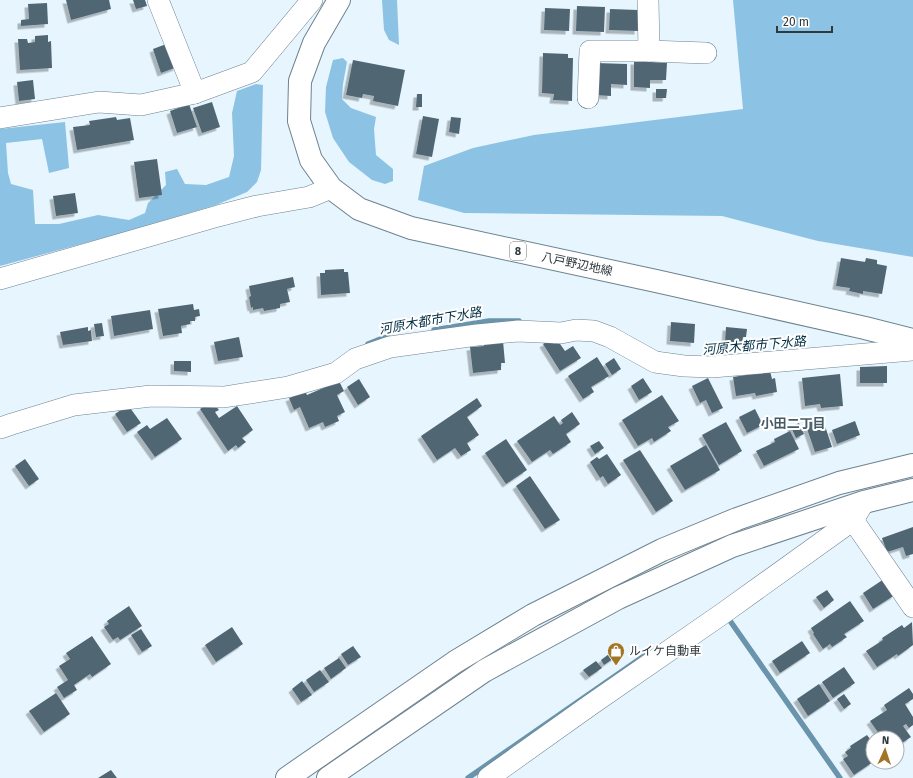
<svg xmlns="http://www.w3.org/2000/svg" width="913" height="778" viewBox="0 0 913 778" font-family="'Fira Sans','Noto Sans JP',sans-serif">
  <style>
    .forest { fill: #8cc3e4 }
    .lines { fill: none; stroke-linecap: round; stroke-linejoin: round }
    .stream { stroke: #6a94ac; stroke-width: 5.5 }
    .building { fill: #516673; filter: url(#shadow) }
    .street-casing { stroke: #6d8390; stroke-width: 22 }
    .secondary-casing { stroke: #6d8390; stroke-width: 24 }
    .primary-casing { stroke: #6d8390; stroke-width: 24 }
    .street { stroke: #fff; stroke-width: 21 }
    .secondary { stroke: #fff; stroke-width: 22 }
    .primary { stroke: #fff; stroke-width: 22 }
    .labels { text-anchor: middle; stroke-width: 4; stroke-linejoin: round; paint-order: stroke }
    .shield { fill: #fff; stroke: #6d7477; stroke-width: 1 }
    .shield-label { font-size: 11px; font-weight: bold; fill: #2e383d }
    .street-label { font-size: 12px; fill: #2e383d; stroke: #fff }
    .poi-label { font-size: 12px; fill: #2e383d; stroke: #fff; text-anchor: start }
    .water-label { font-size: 13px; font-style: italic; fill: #002d43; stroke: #fff }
    .neighbourhood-label { font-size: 13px; font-weight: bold; fill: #465b67; stroke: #fff }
  </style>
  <defs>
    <filter id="shadow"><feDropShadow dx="-3.5" dy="3.5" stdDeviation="0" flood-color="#0004"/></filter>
  </defs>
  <rect width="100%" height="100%" fill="#e7f5fe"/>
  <g class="forest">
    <path d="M382,0H397L399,45L389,40L384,30Z"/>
    <path d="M733,0H913V257L818,241L722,216L464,213L418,200L424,166L473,148L534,135L743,109Z"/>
    <path d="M343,58L347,62L343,84L342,99L351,108L376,117L374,129L376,155L393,169V181L385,184L372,180L349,162L333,138L325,112L326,87L333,60Z"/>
    <path d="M256,84L263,85L261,170L257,182L247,192L216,205L122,233L0,266V129L65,122L69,168L49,173L42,139L6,143L8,173L11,184L33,190L35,224H59L98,215L129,220L145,213L148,203L166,185L165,172L177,169L185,184L206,185L229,177L234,156L232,113L237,91Z"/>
  </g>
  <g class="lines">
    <g class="stream">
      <path d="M434,330L489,321H519"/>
      <path d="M368,344L378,340L388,337"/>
      <path d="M726,615L840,778"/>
      <path d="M468,778L644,656"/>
    </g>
  </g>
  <g class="building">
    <path d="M66,0H109L111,9L71,20Z"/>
    <path d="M133,0H145L147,6L136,9Z"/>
    <path d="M47,3L48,24L21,26V20L29,19L28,4Z"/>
    <path d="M577,6L605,7L604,32L576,31Z"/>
    <path d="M545,8L570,9L569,31L544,30Z"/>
    <path d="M610,9L638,10V31L609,30Z"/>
    <path d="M48,35V42L51,41L52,68L20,70L18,39H27L28,43L35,42V36Z"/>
    <path d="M169,43L177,67L161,73L153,49Z"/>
    <path d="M543,53L568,54V58H573L572,101L553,100L554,94L542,93Z"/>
    <path d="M353,60L405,70L398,106L373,101L374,96L363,94L362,98L346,95Z"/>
    <path d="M634,61L667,63L666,80H650V88L634,87Z"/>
    <path d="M596,63L627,64V85L611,84V96L595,95Z"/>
    <path d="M33,80L35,99L19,101L17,82Z"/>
    <path d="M656,89H667L666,98H656Z"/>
    <path d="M417,94H422V107H416Z"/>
    <path d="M212,102L220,127L202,133L193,108Z"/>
    <path d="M189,104L197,127L177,133L170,111Z"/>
    <path d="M423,116L439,119L432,157L416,154Z"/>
    <path d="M116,117L117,120L130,118L134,140L77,150L73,127L90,125L89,121Z"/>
    <path d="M451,117L461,118L459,134L449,132Z"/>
    <path d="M157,159L162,195L139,198L134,162Z"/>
    <path d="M75,193L78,213L56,216L53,196Z"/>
    <path d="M841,258L865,262L866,258L877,260V264L887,266L882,294L863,291V294L849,291L850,288L836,286Z"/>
    <path d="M344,269V272H348L350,293L321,295L320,273H325V270Z"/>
    <path d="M293,277L295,287L287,289L290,302L280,304V308L264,311L263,308L253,310V307L251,308L249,297L251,296L249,286Z"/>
    <path d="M193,304L194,310L199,309L200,316L195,317V321H190V324L181,326L182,333L163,336L158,309Z"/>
    <path d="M150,310L153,329L114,336L111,316Z"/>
    <path d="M671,322L695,324L694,343L670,341Z"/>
    <path d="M102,323L104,336L96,337L94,324Z"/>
    <path d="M88,327V331L91,330L92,341L63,345L60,332Z"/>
    <path d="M726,327L747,329L746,337H743L742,343L725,342Z"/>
    <path d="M239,337L243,357L218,361L214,342Z"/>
    <path d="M551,339L554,344L558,341L565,351L573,346L581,358L560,371L543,344Z"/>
    <path d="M503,341L505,363H501V370L473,373L470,347L484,346V343Z"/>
    <path d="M597,357L609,376L591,387L594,392L583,399L568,376Z"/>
    <path d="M614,358L621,369L612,375L605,364Z"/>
    <path d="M174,361H191V372L174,371Z"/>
    <path d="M887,366V383H860V367Z"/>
    <path d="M770,371L772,379L775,378L777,392L756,396L755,393L736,396L733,377Z"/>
    <path d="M840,374L843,406L821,408L820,404L805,406L802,378Z"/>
    <path d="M643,378L652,392L639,400L631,386Z"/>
    <path d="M708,378L723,408L712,413L706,400L700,403L692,386Z"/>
    <path d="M359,379L370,397L358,405L347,387Z"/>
    <path d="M339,381L344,391L337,395L345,412L337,416L339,421L325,427L323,422L309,428L300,407L294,410L289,398L305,391L307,395Z"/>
    <path d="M662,395L679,421L668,427L671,431L654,442L652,438L638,446L622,420Z"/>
    <path d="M477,398L482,406L467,417L479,435L467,443L471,450L461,456L455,448L437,460L421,436Z"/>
    <path d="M209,403L214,404L219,410L215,412L219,418L237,406L253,430L242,438L246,442L238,448L236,445L228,451L200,409Z"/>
    <path d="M128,405L141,423L127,432L115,414Z"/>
    <path d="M755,409L763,425L747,433L739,417Z"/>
    <path d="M572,412L580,424L566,434L571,442L553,454L550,450L532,462L517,441L554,416L560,425L563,423L561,420Z"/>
    <path d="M822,417L832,447L815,452L805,423Z"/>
    <path d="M167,418L182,439L155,457L137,432L147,425L150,429Z"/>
    <path d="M855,421L860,435L837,444L832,430Z"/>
    <path d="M726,422L742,451L719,465L702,435Z"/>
    <path d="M799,423L804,434L796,438L791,427Z"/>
    <path d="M790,431L799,449L764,466L756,451L775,442L774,439Z"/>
    <path d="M506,439L527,470L506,484L485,453Z"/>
    <path d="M599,441L604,448L595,454L590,446Z"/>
    <path d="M706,445L720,470L685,490L670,466Z"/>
    <path d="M640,450L673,501L656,512L623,460Z"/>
    <path d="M607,454L621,475L608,484L603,476L600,478L590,462L597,457L599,459Z"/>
    <path d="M25,459L39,479L29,486L15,466Z"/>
    <path d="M530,476L560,520L545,529L516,486Z"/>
    <path d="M913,527V554L906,556L903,547L887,552L882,538Z"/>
    <path d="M884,579L895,595L873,609L863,593Z"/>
    <path d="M827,590L834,600L824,608L816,597Z"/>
    <path d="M850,601L864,621L844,634L847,637L832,647L830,644L823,649L813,634L814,633L811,628Z"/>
    <path d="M129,606L142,626L120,640L118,637L113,640L104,627L109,624L107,621Z"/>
    <path d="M912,622L913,645L898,656L897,654L877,667L866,651L883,640L882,638L902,625L904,628Z"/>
    <path d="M232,627L243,644L216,662L205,645Z"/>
    <path d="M141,629L152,646L142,652L131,635Z"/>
    <path d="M92,636L111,664L92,677L90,674L74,685L77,690L64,698L57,687L68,680L59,666L70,659L66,653Z"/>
    <path d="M802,641L810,653L780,673L772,661Z"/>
    <path d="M353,646L361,657L348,665L341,654Z"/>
    <path d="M613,651L617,656L604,665L601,660Z"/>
    <path d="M339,658L346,668L331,679L324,668Z"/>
    <path d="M596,661L602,668L589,677L583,670Z"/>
    <path d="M844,667L855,683L833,698L822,682Z"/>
    <path d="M320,670L329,682L314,692L306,680Z"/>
    <path d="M302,681L312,695L301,702L292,689Z"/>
    <path d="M819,684L830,701L808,716L797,699Z"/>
    <path d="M909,688L913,694V699L905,704L913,717V725L909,728L906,724L903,726L911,737L899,745L897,742V738H894L891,734L886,738H882L870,721L887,710L884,705Z"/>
    <path d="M56,693L70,714L44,732L29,711Z"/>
    <path d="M844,694L851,704L844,709L837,699Z"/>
    <path d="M867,735L873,743V762L854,775L843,759L848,756L845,752L851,748L850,746Z"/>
    <path d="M111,770L117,778H98Z"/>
  </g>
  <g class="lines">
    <g class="street-casing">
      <g id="street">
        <path d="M158,0L195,93"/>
        <path d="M648,0L649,51"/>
        <path d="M588,98L590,51H649L706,53"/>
        <path d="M0,118L99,102L141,105L195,93L252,72L312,0"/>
        <path d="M0,279L218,216L257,206L309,197L331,188"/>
        <path d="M0,428L12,424L74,405L151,396L224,397L288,387L336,373L355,359L390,347L477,335L518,331L561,333L576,330L594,331L610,337L655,362L684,366L712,367L913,350"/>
        <path d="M853,520L913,607"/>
        <path d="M488,778L589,706L722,614L853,520L864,502"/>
      </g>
    </g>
    <g class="secondary-casing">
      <g id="secondary">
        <path d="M287,778L455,662L533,615L662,550L737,519L839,483L913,465"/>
        <path d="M328,778L484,671L618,598L732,546L864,502L913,490"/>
      </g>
    </g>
    <g class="primary-casing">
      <path id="primary" d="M339,0L314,43L300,81L299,121L311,160L331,188L359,209L411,228L656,281L865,328L913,340"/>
    </g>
    <use href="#street" class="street"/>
    <use href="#secondary" class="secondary"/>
    <use href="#primary" class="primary"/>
  </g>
  <defs>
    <g id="shop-pin" transform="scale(0.9)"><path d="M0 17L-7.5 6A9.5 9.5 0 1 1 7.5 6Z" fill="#a07525" stroke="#fff"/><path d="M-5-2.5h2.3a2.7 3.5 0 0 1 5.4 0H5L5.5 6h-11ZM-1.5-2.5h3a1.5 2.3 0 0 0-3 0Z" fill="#fff"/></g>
  </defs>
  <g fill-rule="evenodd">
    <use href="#shop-pin" x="616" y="651"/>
  </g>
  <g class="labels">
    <rect class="shield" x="510" y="242" width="16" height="18" rx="3"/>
    <g class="shield-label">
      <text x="518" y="255">8</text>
    </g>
    <g class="street-label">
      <text transform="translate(577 264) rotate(12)" y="4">八戸野辺地線</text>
    </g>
    <g class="poi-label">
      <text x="629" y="655">ルイケ自動車</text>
    </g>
    <g class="water-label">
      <text transform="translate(430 320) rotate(-10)" y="5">河原木都市下水路</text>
      <text transform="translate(754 345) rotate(-5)" y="5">河原木都市下水路</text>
    </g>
    <g class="neighbourhood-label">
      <text x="793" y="428">小田二丁目</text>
    </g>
  </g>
  <g transform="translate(885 750) rotate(3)"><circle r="19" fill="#ffffff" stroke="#abafb1"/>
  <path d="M0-3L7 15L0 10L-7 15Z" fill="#a07525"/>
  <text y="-6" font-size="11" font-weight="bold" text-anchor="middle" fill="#2e383d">N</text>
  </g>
  <path d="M777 26v6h55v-6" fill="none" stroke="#2e383d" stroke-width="2"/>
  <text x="783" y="26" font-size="12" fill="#2e383d" stroke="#ffffff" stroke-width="3" paint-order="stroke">20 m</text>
</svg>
